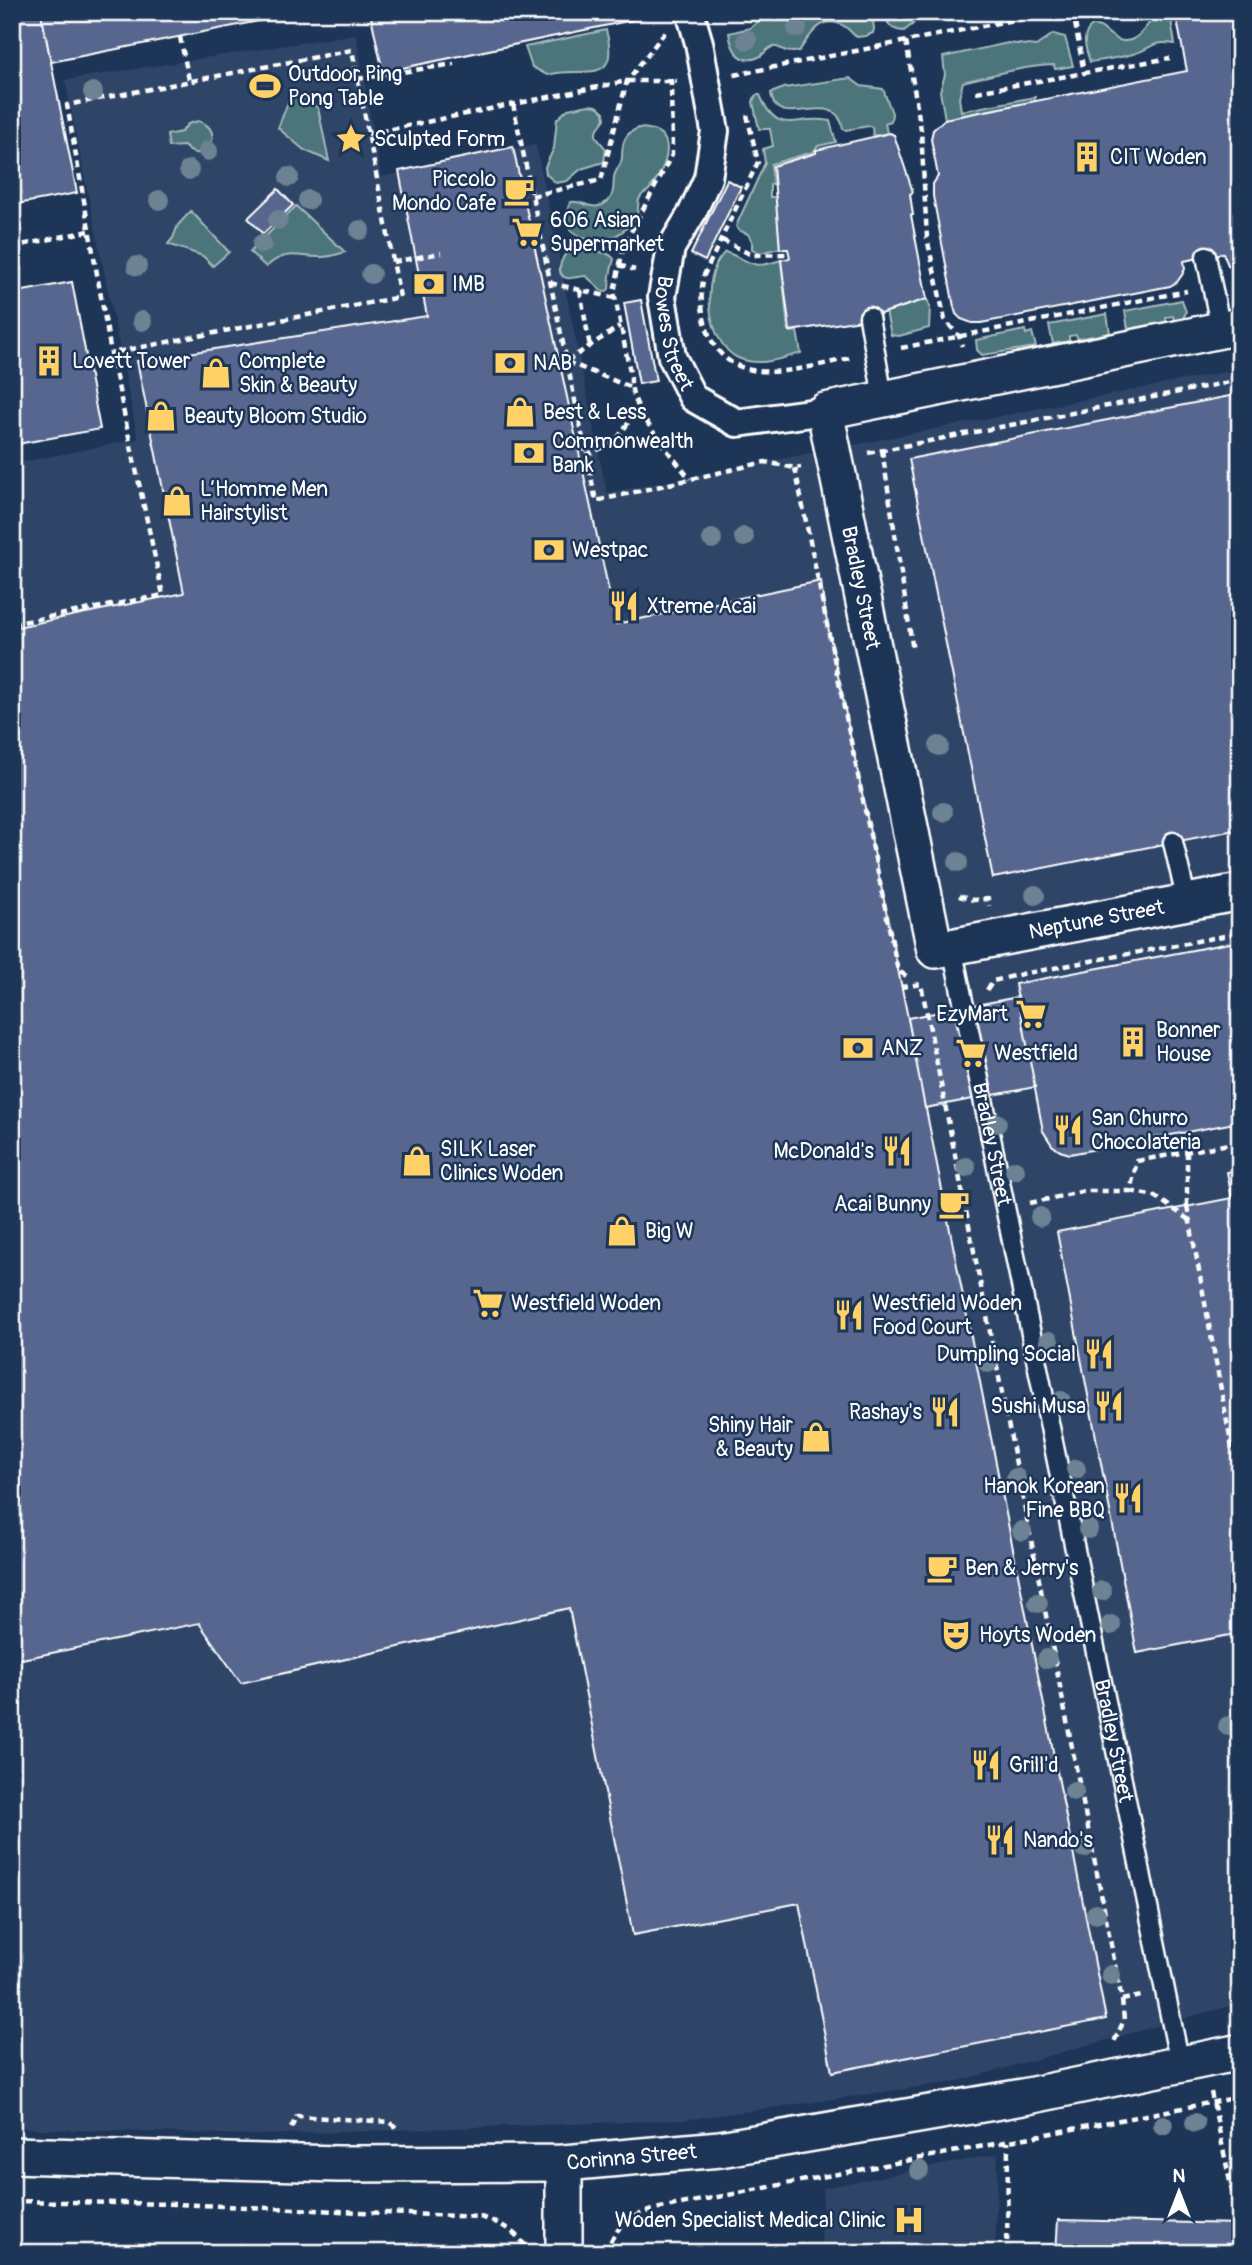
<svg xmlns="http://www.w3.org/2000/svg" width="1252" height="2265" viewBox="0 0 1252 2265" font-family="Pangolin,sans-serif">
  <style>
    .built { fill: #2e4468 }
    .green { fill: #4c757a; stroke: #a6babc; stroke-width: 2 }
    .building { fill: #56668e; stroke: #fff; stroke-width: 2 }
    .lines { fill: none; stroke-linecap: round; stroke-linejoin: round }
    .service-casing { stroke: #fff; stroke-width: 23 }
    .pedestrian-casing { stroke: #fff; stroke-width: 32 }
    .minor-casing { stroke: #fff; stroke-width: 40 }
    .path { stroke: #fff; stroke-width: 4.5; stroke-dasharray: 7 5; stroke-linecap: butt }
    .service { stroke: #1d3557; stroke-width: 18 }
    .pedestrian { stroke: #1d3557; stroke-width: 26 }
    .minor { stroke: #1d3557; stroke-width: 35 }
    .path-bridge { stroke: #fff; stroke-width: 4.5; stroke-dasharray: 7 5; stroke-linecap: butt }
    .tree { fill: #6d8292 }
    .labels { text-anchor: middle; stroke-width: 5; stroke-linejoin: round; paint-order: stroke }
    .poi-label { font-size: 21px; fill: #fff; stroke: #1d3557; text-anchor: start }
    .street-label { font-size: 21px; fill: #fff; stroke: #1d3557 }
  </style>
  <rect width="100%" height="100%" fill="#1d3557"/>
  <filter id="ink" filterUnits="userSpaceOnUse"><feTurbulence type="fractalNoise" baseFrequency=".0143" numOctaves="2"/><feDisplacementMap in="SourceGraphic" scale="14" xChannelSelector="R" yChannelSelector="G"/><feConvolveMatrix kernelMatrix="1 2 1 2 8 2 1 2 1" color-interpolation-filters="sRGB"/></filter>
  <g filter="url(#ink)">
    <g class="built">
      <path d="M356,34L381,177L536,145L607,493L1240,369V2003L955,2082L684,2120L256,2135L39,2129L12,2126V464L138,439L65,80Z"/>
      <path d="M998,2154L995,2253H821L823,2188Z"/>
    </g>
    <g class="green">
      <path d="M794,12H872L874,29L873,33L866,36L857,37C851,34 850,29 844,26C821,13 810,36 799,51C784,55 781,45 772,47C766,49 764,55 759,57C740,66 731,48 729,33L750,28L760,20L767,17Z"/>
      <path d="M885,12H919L913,24L904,31C891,30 887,25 885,12Z"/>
      <path d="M1157,12L1167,13L1171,20L1175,44C1150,40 1153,49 1133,54C1119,58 1104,60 1090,62C1086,49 1080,36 1092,26C1102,25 1104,31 1112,36C1133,52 1146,27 1157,12Z"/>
      <path d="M606,30C622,89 579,65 547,75L532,67L525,47Z"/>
      <path d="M1053,34L1065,37L1073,66L1055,69L1054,65C1024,66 992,75 963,82L959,98L961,111L1035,97V101L945,119L940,91L945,75L943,57L1008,43L1036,46Z"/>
      <path d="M850,78L861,86L883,89L892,113L891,121L885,123L887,133L873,136L872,127L869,126L846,130L843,129C836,84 776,136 771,93L784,88Z"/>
      <path d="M300,95L318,108L329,161L304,150L278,128L289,100Z"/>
      <path d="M757,95H760C778,139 796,114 830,121L836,142L818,146L813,152L771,164L773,184L770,185V197H776L780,248L760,253L752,249V241L748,234L738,230L736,226L765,163L763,149L773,146L770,129H759L753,102L755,96Z"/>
      <path d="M589,105L597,106L604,112L605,119L596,131V137L606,149L604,162L581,169L567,181L556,183L546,174L545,167L554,148L557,119L568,109Z"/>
      <path d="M198,121C229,130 204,169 184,146L169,147L167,135L181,132L188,124Z"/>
      <path d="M639,128C682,128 667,168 649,190C647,192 643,193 641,196C636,202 640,209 636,216C623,238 594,250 572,231C563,224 566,211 571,202C582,200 590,210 602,205C615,199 613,189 614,177C615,170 622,165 622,157C622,143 624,133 639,128Z"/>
      <path d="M296,206L345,252C338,254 330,257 322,257C298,258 287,248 266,267L250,252Z"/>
      <path d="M191,211L229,252L213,266L203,256L168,244L173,238L178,225Z"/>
      <path d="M576,250C588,252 608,249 614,259L610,275L609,289L605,292L600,290L596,285L586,276C580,276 573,279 567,278C554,275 562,258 567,252Z"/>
      <path d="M725,252C753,261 749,271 781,260L788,330L792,332L797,331L801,353C781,359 758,367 738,358C706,343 700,275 725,252Z"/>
      <path d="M927,299L930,307L929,328L899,336L891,335L886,312Z"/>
      <path d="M1182,300L1186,312L1183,319L1174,320L1173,316L1166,317V322L1128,329L1125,311Z"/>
      <path d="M1107,314L1110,333L1078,339L1076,335L1069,336V341L1053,344L1049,325Z"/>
      <path d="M1025,330L1026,334L1032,332L1036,347L982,355L977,350L976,340Z"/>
    </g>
    <g class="building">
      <path d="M12,12H41L77,193L12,205Z"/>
      <path d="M41,12H304L51,62Z"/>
      <path d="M370,12H651L652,16L383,72Z"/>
      <path d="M1173,12H1240V271L1228,265L1223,253L1184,261L1185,269L1182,275L1177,282L1170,286L981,323H972L961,319L956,314L954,307L933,196V184L938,176L931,139L933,130L945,119L1187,71L1176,15Z"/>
      <path d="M890,133L894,135L913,192L910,194L913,215H911L927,299L861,320L790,331L781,260L790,258L788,249H780L773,166L816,153V150Z"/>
      <path d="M513,147L616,624L821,581L824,607L908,1018L1106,2019L832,2072L799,1903L633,1935L569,1608L241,1683L199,1623L12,1661V628L184,593L137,361L427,316L399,171Z"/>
      <path d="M727,180L741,187L705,261L691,254Z"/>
      <path d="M278,189L293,205L263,234L248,218Z"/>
      <path d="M72,282L100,429L12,445V293Z"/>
      <path d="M641,300L656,381L639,384L624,303Z"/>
      <path d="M1240,394V829L993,878L909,459Z"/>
      <path d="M1240,941V1122L1070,1154L1060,1151L1052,1145L1043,1131L1015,984Z"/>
      <path d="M1018,997L1035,1087L925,1108L908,1018Z"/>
      <path d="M1240,1170V1633L1137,1653L1057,1232L1232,1198L1227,1172Z"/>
      <path d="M1058,2220L1240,2224V2253H1056Z"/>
    </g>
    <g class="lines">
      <g class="service-casing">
        <g id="service">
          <path d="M1206,256L1221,330"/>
          <path d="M869,317L883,398"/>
          <path d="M1173,842L1187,902"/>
          <path id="s1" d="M952,947L1180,2064"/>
        </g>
      </g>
      <g class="pedestrian-casing">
        <g id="pedestrian">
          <path id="s2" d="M690,12L699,43L715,131L708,178L692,213L671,248L662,297L672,357L693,398L737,423L825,411"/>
        </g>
      </g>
      <g class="minor-casing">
        <g id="minor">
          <path id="s3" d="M1240,326L825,411L935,950L1240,892"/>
          <path id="s4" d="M12,2155L339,2164L564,2163L720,2149L1023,2097L1240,2052"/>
          <path d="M564,2253V2163"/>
        </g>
      </g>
      <g class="path">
        <path d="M1073,12L1084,73"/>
        <path d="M722,15L738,12"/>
        <path d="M180,37L189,80"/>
        <path d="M906,41L921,130L927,238L945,320L959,336L962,346"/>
        <path d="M734,75L1054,12"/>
        <path d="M357,79L454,64"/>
        <path d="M671,79L672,155L624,245L614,292L631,377C628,408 671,454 690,479"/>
        <path d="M976,92L1170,58"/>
        <path d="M513,104L596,501L765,462L795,468L801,467"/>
        <path d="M747,115L758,162L704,275C700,295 701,310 707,329C728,394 802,368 851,358"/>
        <path d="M368,134L627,81H677"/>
        <path d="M532,196L601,180L627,81L665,32"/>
        <path d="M722,240L752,255L789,254"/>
        <path d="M12,247L89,231"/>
        <path d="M393,262L441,253"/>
        <path d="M619,265L635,270"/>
        <path d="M550,283L615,298"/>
        <path d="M580,290L590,347"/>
        <path d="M901,348L1187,291"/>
        <path d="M567,361L620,326"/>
        <path d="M567,362L630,387"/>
        <path d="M882,450L913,651"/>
        <path d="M868,453L1240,380"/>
        <path d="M586,455L614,443L638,409"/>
        <path d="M795,468L898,971L910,978"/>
        <path d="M12,624L163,595L111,353L67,105L352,50L400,297L111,353"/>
        <path d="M959,896L973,900L988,899L989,906"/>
        <path d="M901,987L921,984L937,1064L1122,2000L1124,2020L1114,2042"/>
        <path d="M987,990L993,981L1022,974L1240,933"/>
        <path d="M1130,1191L1155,1196L1189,1220"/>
        <path d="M1030,1203L1085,1191H1130L1137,1161L1240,1142"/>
        <path d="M1187,1206L1240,1492"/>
        <path d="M1122,2000L1141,1996"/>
        <path d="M1211,2092L1239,2224"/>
        <path d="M291,2128L297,2116L390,2122L396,2127"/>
        <path d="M12,2201L175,2204L480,2217C501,2223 516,2231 527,2249"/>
        <path d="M606,2253C616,2223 632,2215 660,2208L1240,2097"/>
        <path d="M1007,2253L1008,2142"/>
      </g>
      <use href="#service" class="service"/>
      <use href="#pedestrian" class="pedestrian"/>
      <use href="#minor" class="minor"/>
      <path class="path-bridge" d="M1187,1206V1132"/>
    </g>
    <g class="tree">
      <circle cx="797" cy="28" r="10"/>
      <circle cx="747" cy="40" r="10"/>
      <circle cx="93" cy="92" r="10"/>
      <circle cx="208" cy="151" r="10"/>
      <circle cx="189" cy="170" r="10"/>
      <circle cx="289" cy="177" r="10"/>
      <circle cx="159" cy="200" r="10"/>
      <circle cx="308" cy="200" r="10"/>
      <circle cx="278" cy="220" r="10"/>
      <circle cx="360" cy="230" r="10"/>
      <circle cx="262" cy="244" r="10"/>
      <circle cx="137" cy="266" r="10"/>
      <circle cx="371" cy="274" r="10"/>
      <circle cx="142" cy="321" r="10"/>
      <circle cx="744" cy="537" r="10"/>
      <circle cx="712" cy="539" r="10"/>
      <circle cx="939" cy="746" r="10"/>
      <circle cx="943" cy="812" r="10"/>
      <circle cx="958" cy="862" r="10"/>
      <circle cx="1035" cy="895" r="10"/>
      <circle cx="997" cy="1123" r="10"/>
      <circle cx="966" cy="1167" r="10"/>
      <circle cx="1015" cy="1170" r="10"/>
      <circle cx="1040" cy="1217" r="10"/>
      <circle cx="1049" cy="1341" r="10"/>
      <circle cx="988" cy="1363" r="10"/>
      <circle cx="1061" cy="1401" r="10"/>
      <circle cx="1076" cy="1469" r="10"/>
      <circle cx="1016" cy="1478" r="10"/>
      <circle cx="1088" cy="1529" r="10"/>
      <circle cx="1022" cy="1531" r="10"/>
      <circle cx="1102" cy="1591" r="10"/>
      <circle cx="1038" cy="1603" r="10"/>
      <circle cx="1111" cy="1625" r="10"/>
      <circle cx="1047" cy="1659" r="10"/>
      <circle cx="1228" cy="1726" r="10"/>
      <circle cx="1074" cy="1791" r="10"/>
      <circle cx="1084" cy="1848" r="10"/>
      <circle cx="1096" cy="1914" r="10"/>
      <circle cx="1111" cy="1975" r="10"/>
      <circle cx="1195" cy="2123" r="10"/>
      <circle cx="1163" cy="2125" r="10"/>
      <circle cx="919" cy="2170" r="10"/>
    </g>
  </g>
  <defs>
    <g id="stadium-bare" transform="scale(2.415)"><path d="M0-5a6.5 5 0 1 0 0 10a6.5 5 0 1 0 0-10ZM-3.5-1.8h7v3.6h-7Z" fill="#ffd166" stroke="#1d3557" stroke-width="2.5" paint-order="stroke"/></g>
    <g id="sight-bare" transform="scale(2.415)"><path d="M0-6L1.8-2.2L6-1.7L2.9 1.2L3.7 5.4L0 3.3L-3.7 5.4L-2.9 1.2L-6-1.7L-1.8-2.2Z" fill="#ffd166" stroke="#1d3557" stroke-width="2.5" paint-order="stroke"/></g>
    <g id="building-bare" transform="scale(2.415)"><path d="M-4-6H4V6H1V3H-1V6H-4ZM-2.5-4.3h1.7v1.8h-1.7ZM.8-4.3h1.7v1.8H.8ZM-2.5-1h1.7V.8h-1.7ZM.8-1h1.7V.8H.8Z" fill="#ffd166" stroke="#1d3557" stroke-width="2.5" paint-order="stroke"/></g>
    <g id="cafe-bare" transform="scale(2.415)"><path d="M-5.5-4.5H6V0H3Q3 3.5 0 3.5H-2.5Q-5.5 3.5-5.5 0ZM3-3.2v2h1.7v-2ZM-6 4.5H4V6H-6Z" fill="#ffd166" stroke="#1d3557" stroke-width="2.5" paint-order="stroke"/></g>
    <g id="supermarket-bare" transform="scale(2.415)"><path d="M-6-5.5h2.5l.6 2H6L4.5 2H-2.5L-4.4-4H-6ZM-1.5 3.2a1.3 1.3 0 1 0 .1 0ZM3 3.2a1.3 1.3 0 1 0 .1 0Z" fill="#ffd166" stroke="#1d3557" stroke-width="2.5" paint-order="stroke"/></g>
    <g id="bank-bare" transform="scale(2.415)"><path d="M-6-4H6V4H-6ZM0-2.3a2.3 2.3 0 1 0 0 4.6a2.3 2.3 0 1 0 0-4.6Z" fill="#ffd166" stroke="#1d3557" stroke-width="2.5" paint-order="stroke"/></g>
    <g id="shop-bare" transform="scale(2.415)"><path d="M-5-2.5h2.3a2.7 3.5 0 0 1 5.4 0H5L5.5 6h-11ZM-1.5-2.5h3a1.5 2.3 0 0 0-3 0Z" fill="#ffd166" stroke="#1d3557" stroke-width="2.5" paint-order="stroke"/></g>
    <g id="restaurant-bare" transform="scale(2.415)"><path d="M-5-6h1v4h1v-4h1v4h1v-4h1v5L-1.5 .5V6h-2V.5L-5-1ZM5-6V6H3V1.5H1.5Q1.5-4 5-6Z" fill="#ffd166" stroke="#1d3557" stroke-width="2.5" paint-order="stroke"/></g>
    <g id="theatre-bare" transform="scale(2.415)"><path d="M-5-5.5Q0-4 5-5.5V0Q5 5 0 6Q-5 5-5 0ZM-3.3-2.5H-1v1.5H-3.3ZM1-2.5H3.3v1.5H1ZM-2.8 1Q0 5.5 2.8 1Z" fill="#ffd166" stroke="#1d3557" stroke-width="2.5" paint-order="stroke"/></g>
    <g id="hospital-bare" transform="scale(2.415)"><path d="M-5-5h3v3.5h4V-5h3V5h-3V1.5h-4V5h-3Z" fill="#ffd166" stroke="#1d3557" stroke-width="2.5" paint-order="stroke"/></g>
  </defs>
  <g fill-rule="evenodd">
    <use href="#stadium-bare" x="265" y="86"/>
    <use href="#sight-bare" x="351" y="139"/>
    <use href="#building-bare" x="1087" y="157"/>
    <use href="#cafe-bare" x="519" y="191"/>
    <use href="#supermarket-bare" x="527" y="232"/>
    <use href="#bank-bare" x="429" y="284"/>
    <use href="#building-bare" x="49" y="361"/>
    <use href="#bank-bare" x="510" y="363"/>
    <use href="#shop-bare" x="216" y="373"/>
    <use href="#shop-bare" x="520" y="412"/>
    <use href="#shop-bare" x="161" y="416"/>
    <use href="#bank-bare" x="529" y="453"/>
    <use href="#shop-bare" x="177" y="501"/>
    <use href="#bank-bare" x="549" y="550"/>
    <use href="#restaurant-bare" x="624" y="606"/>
    <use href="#supermarket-bare" x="1031" y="1014"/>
    <use href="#building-bare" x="1133" y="1042"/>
    <use href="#bank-bare" x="858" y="1048"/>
    <use href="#supermarket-bare" x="971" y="1053"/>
    <use href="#restaurant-bare" x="1068" y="1130"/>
    <use href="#restaurant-bare" x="897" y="1151"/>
    <use href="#shop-bare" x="417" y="1161"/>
    <use href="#cafe-bare" x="954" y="1204"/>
    <use href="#shop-bare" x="622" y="1231"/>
    <use href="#supermarket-bare" x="488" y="1303"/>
    <use href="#restaurant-bare" x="849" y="1315"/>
    <use href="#restaurant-bare" x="1099" y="1354"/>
    <use href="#restaurant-bare" x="1109" y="1406"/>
    <use href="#restaurant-bare" x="945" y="1412"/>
    <use href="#shop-bare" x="816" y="1437"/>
    <use href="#restaurant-bare" x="1128" y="1498"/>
    <use href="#cafe-bare" x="942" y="1568"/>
    <use href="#theatre-bare" x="956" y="1635"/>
    <use href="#restaurant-bare" x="986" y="1765"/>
    <use href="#restaurant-bare" x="1000" y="1840"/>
    <use href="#hospital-bare" x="909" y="2220"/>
  </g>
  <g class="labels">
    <g class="poi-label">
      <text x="288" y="81">Outdoor Ping<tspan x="288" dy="24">Pong Table</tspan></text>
      <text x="374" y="146">Sculpted Form</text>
      <text x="1110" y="164">CIT Woden</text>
      <text x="496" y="186" text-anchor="end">Piccolo<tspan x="496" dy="24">Mondo Cafe</tspan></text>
      <text x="550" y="227">606 Asian<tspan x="550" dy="24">Supermarket</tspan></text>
      <text x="452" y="291">IMB</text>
      <text x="72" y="368">Lovett Tower</text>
      <text x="239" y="368">Complete<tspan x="239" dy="24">Skin &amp; Beauty</tspan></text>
      <text x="533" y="370">NAB</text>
      <text x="543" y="419">Best &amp; Less</text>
      <text x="184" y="423">Beauty Bloom Studio</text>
      <text x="552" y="448">Commonwealth<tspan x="552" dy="24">Bank</tspan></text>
      <text x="200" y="496">L’Homme Men<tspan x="200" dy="24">Hairstylist</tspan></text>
      <text x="572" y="557">Westpac</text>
      <text x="647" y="613">Xtreme Acai</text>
      <text x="1008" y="1021" text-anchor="end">EzyMart</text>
      <text x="1156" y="1037">Bonner<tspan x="1156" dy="24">House</tspan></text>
      <text x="881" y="1055">ANZ</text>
      <text x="994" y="1060">Westfield</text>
      <text x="1091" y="1125">San Churro<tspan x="1091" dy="24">Chocolateria</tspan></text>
      <text x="440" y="1156">SILK Laser<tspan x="440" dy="24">Clinics Woden</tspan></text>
      <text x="874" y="1158" text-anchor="end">McDonald's</text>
      <text x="931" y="1211" text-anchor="end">Acai Bunny</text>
      <text x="645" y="1238">Big W</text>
      <text x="511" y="1310">Westfield Woden</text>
      <text x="872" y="1310">Westfield Woden<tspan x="872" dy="24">Food Court</tspan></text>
      <text x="1076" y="1361" text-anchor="end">Dumpling Social</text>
      <text x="1086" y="1413" text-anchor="end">Sushi Musa</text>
      <text x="922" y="1419" text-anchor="end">Rashay's</text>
      <text x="793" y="1432" text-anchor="end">Shiny Hair<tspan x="793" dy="24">&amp; Beauty</tspan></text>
      <text x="1105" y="1493" text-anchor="end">Hanok Korean<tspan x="1105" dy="24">Fine BBQ</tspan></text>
      <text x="965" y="1575">Ben &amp; Jerry's</text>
      <text x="979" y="1642">Hoyts Woden</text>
      <text x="1009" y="1772">Grill'd</text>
      <text x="1023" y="1847">Nando's</text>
      <text x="886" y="2227" text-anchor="end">Woden Specialist Medical Clinic</text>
    </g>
    <g class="street-label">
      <text dy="7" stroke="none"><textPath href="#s2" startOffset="336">Bowes Street</textPath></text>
      <text dy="7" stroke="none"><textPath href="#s3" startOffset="604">Bradley Street</textPath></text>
      <text dy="7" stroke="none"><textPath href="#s3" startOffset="1138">Neptune Street</textPath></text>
      <text dy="7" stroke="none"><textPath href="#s1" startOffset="201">Bradley Street</textPath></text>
      <text dy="7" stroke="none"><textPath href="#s1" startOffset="810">Bradley Street</textPath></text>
      <text dy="7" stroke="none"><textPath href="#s4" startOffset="620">Corinna Street</textPath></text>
    </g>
  </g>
  <rect width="1252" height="2265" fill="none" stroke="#1d3557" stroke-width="42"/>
  <rect x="21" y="21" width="1210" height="2223" fill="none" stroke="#fff" stroke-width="2.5" filter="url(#ink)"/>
  <g transform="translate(1179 2192)" stroke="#1d3557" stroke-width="5" paint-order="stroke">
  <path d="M0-5L12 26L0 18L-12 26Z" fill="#ffffff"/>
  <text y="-10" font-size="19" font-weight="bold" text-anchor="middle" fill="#ffffff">N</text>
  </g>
</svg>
